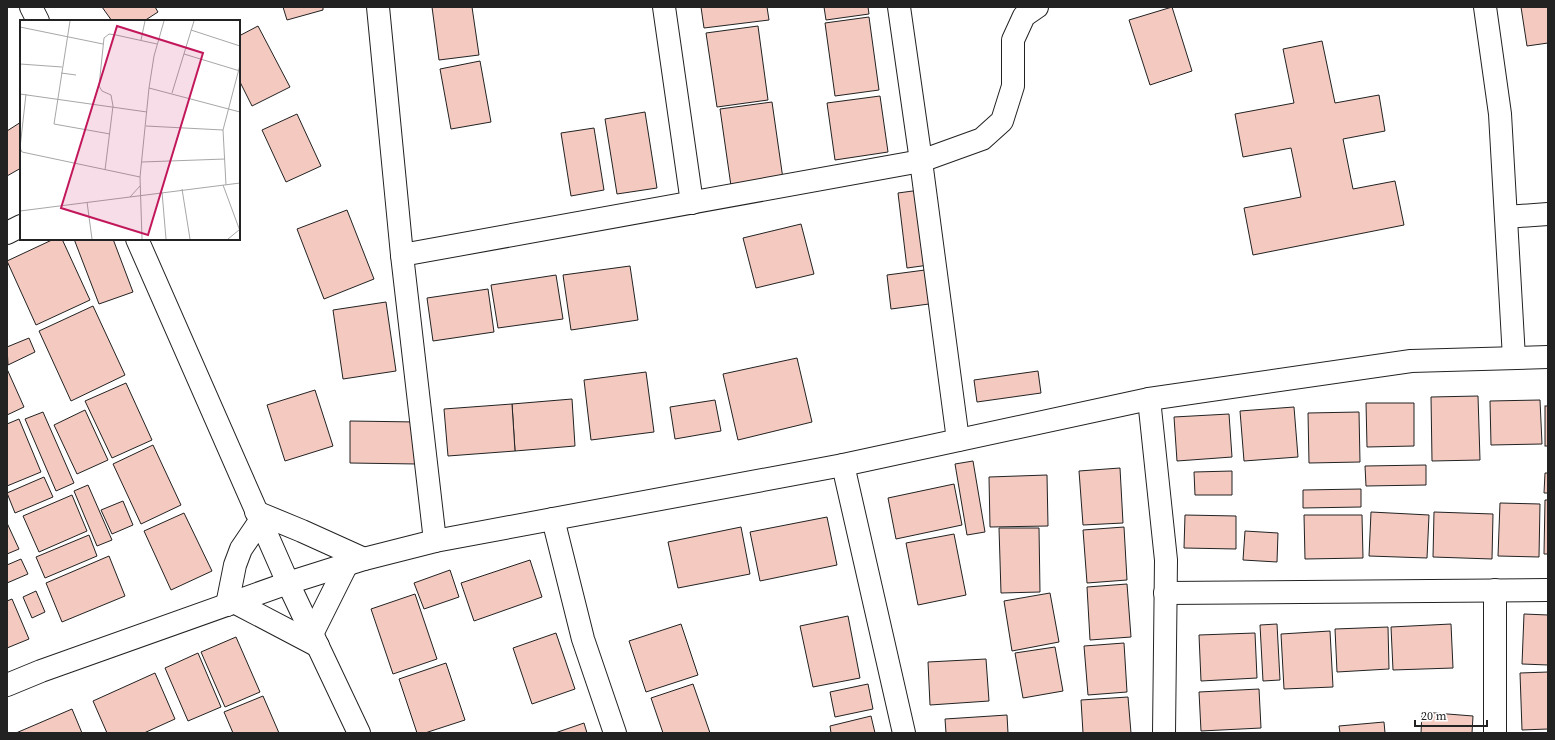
<svg xmlns="http://www.w3.org/2000/svg" width="1555" height="740" viewBox="0 0 1555 740" font-family="'Source Serif 4',serif">
  <style>
    .building { fill: #f3c9c0; stroke: #222 }
    .lines { fill: none; stroke-linecap: round; stroke-linejoin: round }
    .street-casing { stroke: #222; stroke-width: 24 }
    .secondary-casing { stroke: #222; stroke-width: 24 }
    .street { stroke: #fff; stroke-width: 22 }
    .secondary { stroke: #fff; stroke-width: 22 }
    .inset-road { fill: none; stroke: #a7a7a7; stroke-width: 1 }
    .view { fill: #c2185b; fill-opacity: 0.15; stroke: #c2185b; stroke-width: 2 }
    .inset-edge { fill: none; stroke: #222; stroke-width: 2 }
  </style>
  <rect width="100%" height="100%" fill="#fff"/>
  <g class="building">
    <path d="M102,7H155L158,12L144,21H112Z"/>
    <path d="M283,7H323V10L287,20Z"/>
    <path d="M432,7H472L479,55L439,60Z"/>
    <path d="M701,7H767L769,20L704,28Z"/>
    <path d="M824,7H868L869,14L826,20Z"/>
    <path d="M1172,7L1192,71L1150,85L1129,20Z"/>
    <path d="M1521,7H1548V43L1527,46Z"/>
    <path d="M869,17L879,90L835,96L825,23Z"/>
    <path d="M258,26L290,87L252,106L239,80V36Z"/>
    <path d="M758,26L768,100L717,107L706,33Z"/>
    <path d="M1322,41L1335,103L1379,95L1385,131L1343,139L1353,189L1395,181L1404,225L1253,255L1244,208L1301,197L1291,148L1243,157L1235,114L1294,103L1283,49Z"/>
    <path d="M480,61L491,122L451,129L440,69Z"/>
    <path d="M880,96L888,152L835,160L827,103Z"/>
    <path d="M772,102L783,179L731,186L720,109Z"/>
    <path d="M645,112L657,188L617,194L605,119Z"/>
    <path d="M297,114L321,166L286,182L262,130Z"/>
    <path d="M21,122V168L7,176V131Z"/>
    <path d="M594,128L604,190L571,196L561,133Z"/>
    <path d="M920,190L929,265L907,268L898,193Z"/>
    <path d="M347,210L374,279L324,299L297,229Z"/>
    <path d="M801,224L814,274L756,288L743,238Z"/>
    <path d="M54,239H62L90,300L36,325L7,261Z"/>
    <path d="M74,239H113L133,292L99,304Z"/>
    <path d="M630,266L638,320L571,330L563,275Z"/>
    <path d="M925,270L929,304L891,309L887,275Z"/>
    <path d="M556,275L563,319L498,328L491,285Z"/>
    <path d="M488,289L494,332L433,341L427,298Z"/>
    <path d="M386,302L396,371L343,379L333,310Z"/>
    <path d="M93,306L125,375L71,401L39,331Z"/>
    <path d="M29,338L35,352L8,365L7,347Z"/>
    <path d="M797,358L812,422L738,440L723,374Z"/>
    <path d="M7,369L24,407L7,415Z"/>
    <path d="M1038,371L1041,393L977,402L974,380Z"/>
    <path d="M646,372L654,432L591,440L584,380Z"/>
    <path d="M126,383L152,440L112,458L85,401Z"/>
    <path d="M315,390L333,446L285,461L267,405Z"/>
    <path d="M1478,396L1480,460L1432,461L1431,397Z"/>
    <path d="M572,399L575,446L515,451L512,404Z"/>
    <path d="M715,400L721,431L675,439L670,407Z"/>
    <path d="M1540,400L1542,444L1491,445L1490,401Z"/>
    <path d="M1366,403H1414V446L1367,447Z"/>
    <path d="M512,404L515,451L448,456L444,409Z"/>
    <rect x="1545" y="406" width="3" height="40"/>
    <path d="M1294,407L1298,457L1244,461L1240,411Z"/>
    <path d="M85,410L108,460L77,474L54,425Z"/>
    <path d="M43,412L74,483L56,491L25,419Z"/>
    <path d="M1359,412L1360,462L1309,463L1308,413Z"/>
    <path d="M1229,414L1232,457L1177,461L1174,417Z"/>
    <path d="M19,419L41,472L7,486V424Z"/>
    <path d="M350,421L417,422V464L350,463Z"/>
    <path d="M153,445L181,505L141,524L113,464Z"/>
    <path d="M973,461L985,532L967,535L955,464Z"/>
    <path d="M1426,465V485L1366,486L1365,466Z"/>
    <path d="M1120,468L1123,523L1083,525L1079,471Z"/>
    <path d="M1232,471V495H1195L1194,472Z"/>
    <path d="M1545,473H1548V493H1544Z"/>
    <path d="M1047,475L1048,526L990,527L989,477Z"/>
    <path d="M44,477L53,497L15,513L7,493Z"/>
    <path d="M954,484L962,525L896,539L888,498Z"/>
    <path d="M88,485L112,540L97,546L74,491Z"/>
    <path d="M1361,489V507L1303,508V490Z"/>
    <path d="M72,495L87,531L39,552L23,516Z"/>
    <path d="M1545,500H1548V554H1544Z"/>
    <path d="M123,501L133,525L112,534L101,510Z"/>
    <path d="M1500,503L1540,504L1539,557L1498,556Z"/>
    <path d="M1371,512L1429,515L1427,558L1369,556Z"/>
    <path d="M1434,512L1493,514L1492,559L1433,557Z"/>
    <path d="M184,513L212,571L171,590L144,531Z"/>
    <path d="M1185,515L1236,516V549L1184,548Z"/>
    <path d="M1304,515H1362L1363,558L1305,559Z"/>
    <path d="M827,517L837,565L760,581L750,532Z"/>
    <path d="M7,523L19,549L7,554Z"/>
    <path d="M741,527L750,574L678,588L668,542Z"/>
    <path d="M1124,527L1127,580L1087,583L1083,530Z"/>
    <path d="M999,528H1039L1040,592L1001,593Z"/>
    <path d="M1245,531L1278,533L1277,562L1243,560Z"/>
    <path d="M954,534L966,595L918,605L906,543Z"/>
    <path d="M89,535L97,556L45,578L36,557Z"/>
    <path d="M109,556L125,596L62,622L46,583Z"/>
    <path d="M21,559L28,574L7,583V565Z"/>
    <path d="M530,560L542,597L474,621L461,583Z"/>
    <path d="M450,570L459,597L424,609L414,583Z"/>
    <path d="M1127,584L1131,637L1090,640L1087,587Z"/>
    <path d="M36,591L45,612L32,618L23,597Z"/>
    <path d="M1050,593L1059,642L1012,651L1004,601Z"/>
    <path d="M415,594L437,659L393,674L371,609Z"/>
    <path d="M12,599L29,639L7,648V601Z"/>
    <path d="M1524,614L1548,615V665L1522,664Z"/>
    <path d="M848,616L860,678L813,687L800,626Z"/>
    <path d="M681,624L698,675L646,692L629,641Z"/>
    <path d="M1277,624L1280,680L1263,681L1260,625Z"/>
    <path d="M1451,624L1453,668L1393,670L1391,627Z"/>
    <path d="M1388,627L1389,669L1337,672L1335,629Z"/>
    <path d="M1330,631L1333,687L1284,689L1281,634Z"/>
    <path d="M556,633L575,689L532,704L513,648Z"/>
    <path d="M1255,633L1257,678L1201,681L1199,635Z"/>
    <path d="M236,637L260,692L225,707L201,652Z"/>
    <path d="M1124,643L1127,692L1088,695L1084,646Z"/>
    <path d="M1055,647L1063,691L1023,698L1015,653Z"/>
    <path d="M198,653L221,707L188,721L165,668Z"/>
    <path d="M986,659L989,701L930,705L928,662Z"/>
    <path d="M446,663L465,720L425,733H417L399,679Z"/>
    <path d="M1548,672V729L1522,730L1520,673Z"/>
    <path d="M155,673L175,719L144,733H107L93,701Z"/>
    <path d="M693,684L710,733H663L651,698Z"/>
    <path d="M868,684L873,709L835,717L830,692Z"/>
    <path d="M1259,689L1261,728L1201,731L1199,692Z"/>
    <path d="M263,696L279,733H233L224,712Z"/>
    <path d="M1128,697L1131,733H1083L1081,700Z"/>
    <path d="M72,709L82,733H16Z"/>
    <path d="M1422,712L1473,716L1472,733H1421Z"/>
    <path d="M1007,715L1008,733H946L945,719Z"/>
    <path d="M871,716L875,733H831L830,726Z"/>
    <path d="M1384,722L1385,733H1340L1339,726Z"/>
    <path d="M584,723L587,733H555Z"/>
  </g>
  <g class="lines">
    <g class="street-casing">
      <g id="street">
        <path d="M378,7L402,255L435,541"/>
        <path d="M664,7L692,203"/>
        <path d="M899,7L921,161L958,440"/>
        <path d="M1485,7L1500,114L1514,358"/>
        <path d="M1506,217L1548,214"/>
        <path d="M7,233L21,226"/>
        <path d="M402,255L921,161L982,139L1002,121L1013,86V40L1024,16L1037,7"/>
        <path d="M1149,399L1166,560L1164,733"/>
        <path d="M843,465L904,733"/>
        <path d="M553,519L583,639L615,733"/>
        <path d="M1495,590V733"/>
        <path d="M1165,593L1548,590"/>
        <path d="M7,685L41,671L288,583"/>
      </g>
    </g>
    <g class="secondary-casing">
      <g id="secondary">
        <path d="M31,7L38,21"/>
        <path d="M137,239L288,583L359,733"/>
        <path d="M256,512L302,531L364,559"/>
        <path d="M288,583L364,559L435,541L843,465L1149,399L1411,361L1548,357"/>
        <path d="M236,603L318,646"/>
        <path d="M227,605L235,565L241,549L260,521"/>
        <path d="M312,634L347,564"/>
      </g>
    </g>
    <use href="#street" class="street"/>
    <use href="#secondary" class="secondary"/>
  </g>
  <g transform="translate(20 20)">
    <rect width="220" height="220" fill="#fff"/>
    <path class="inset-road" d="M50,1L34,104L90,114M0,7L83,24M171,10L220,26M121,20L125,1M164,34L220,51M0,44L42,47M41,53L56,55M129,68L220,92M152,73L174,1M0,74L127,92M6,74L0,128L2,132L120,157M126,106L203,110M122,142L205,139M85,150L93,86L91,75L82,71L79,66L84,18L89,14L96,15L137,24M203,165L220,211M206,165L203,110L220,45M162,169L170,219M142,172L146,219M110,177L120,166M67,182L72,219M0,191L220,163M122,219L120,157L129,68L134,36L144,1M208,219L219,210"/>
    <path class="view" d="M97,6L183,33L128,215L41,188Z"/>
    <rect width="220" height="220" class="inset-edge"/>
  </g>
  <rect width="1555" height="740" fill="none" stroke="#222222" stroke-width="16"/>
  <path d="M1415 720v6h72v-6" fill="none" stroke="#222222" stroke-width="2"/>
  <text x="1421" y="720" font-size="12" fill="#222222" stroke="#ffffff" stroke-width="3" paint-order="stroke">20 m</text>
</svg>
